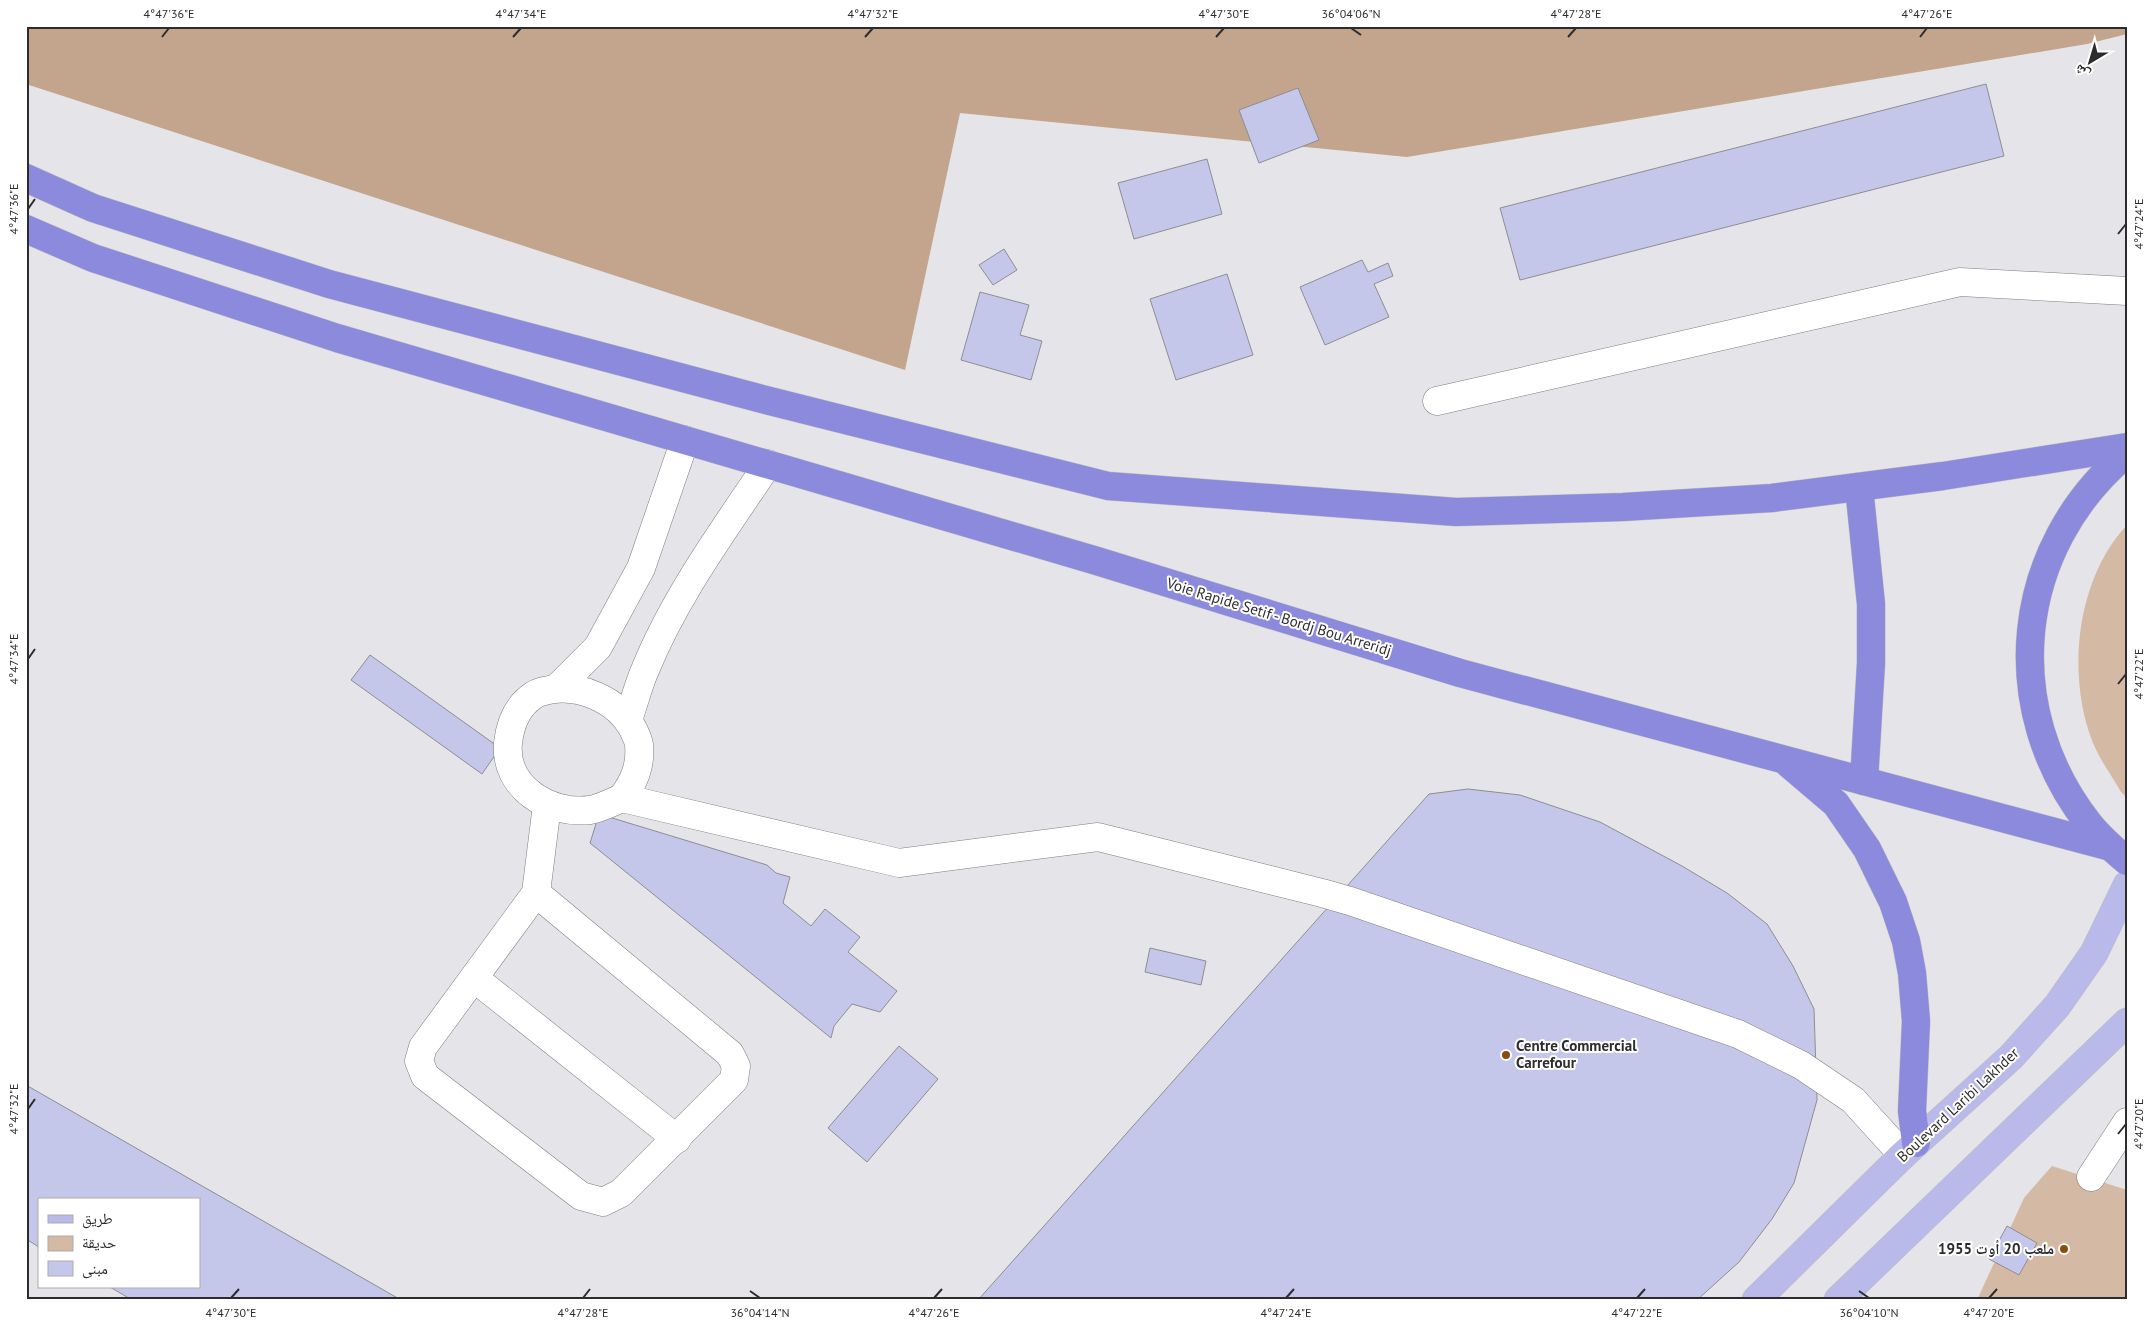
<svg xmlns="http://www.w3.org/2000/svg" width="2153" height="1326" viewBox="0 0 2153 1326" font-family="'PT Sans','Noto Naskh Arabic',sans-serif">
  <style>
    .green { fill: #d4b9a4 }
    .forest { fill: #c3a48c }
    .building { fill: #c5c7ea; stroke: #8d8d92 }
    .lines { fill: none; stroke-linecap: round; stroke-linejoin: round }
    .minor-casing { stroke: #7e7e82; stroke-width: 29 }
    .major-casing { stroke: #c0c0c0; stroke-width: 29 }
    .highway-casing { stroke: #c0c0c0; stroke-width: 29 }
    .minor { stroke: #fff; stroke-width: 28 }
    .major { stroke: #b9b9ea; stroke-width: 28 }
    .highway { stroke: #8b8adc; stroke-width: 28 }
    .ticks { fill: none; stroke: #2c2c2e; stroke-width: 2 }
    .poi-dot { fill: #894c0a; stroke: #fff; stroke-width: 2 }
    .labels { text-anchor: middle; stroke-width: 4; stroke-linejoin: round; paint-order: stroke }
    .street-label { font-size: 15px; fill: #2c2c2e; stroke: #fff }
    .poi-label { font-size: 15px; font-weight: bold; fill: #2c2c2e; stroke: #fff; text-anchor: start }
    .neatline { fill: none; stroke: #2c2c2e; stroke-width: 2 }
    .ticks-label { font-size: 12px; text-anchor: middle; fill: #2c2c2e }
  </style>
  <rect width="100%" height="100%" fill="#e4e4e9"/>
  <g class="green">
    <path d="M2127,525V798L2121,792C2112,776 2100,760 2093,743C2066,676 2076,579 2127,525Z"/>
    <path d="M2052,1166L2127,1190V1300H1977L2024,1198Z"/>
  </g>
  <path class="forest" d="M26,26H2127V34L2087,44L1407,157L960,113L905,370L26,84Z"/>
  <g class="building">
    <path d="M1986,84L2004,156L1520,280L1500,208Z"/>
    <path d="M1298,88L1319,140L1259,163L1239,110Z"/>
    <path d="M1207,159L1222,214L1134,239L1118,183Z"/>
    <path d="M1004,249L1017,270L993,285L979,265Z"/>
    <path d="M1362,260L1368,272L1388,263L1393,276L1374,284L1389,317L1325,345L1300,287Z"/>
    <path d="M1227,274L1253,355L1176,380L1150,299Z"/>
    <path d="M980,292L1029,305L1020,335L1042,341L1031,380L961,360Z"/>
    <path d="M370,655L500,748L482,774L351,680Z"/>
    <path d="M1468,789L1520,795L1600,822L1682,866L1727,893L1767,924L1793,966L1814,1009L1817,1100L1794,1183L1772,1219L1739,1262L1697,1300H978L1429,794Z"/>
    <path d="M599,814L767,865L776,873L790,877L783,903L811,926L825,909L860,937L848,952L897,991L880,1012L852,1004L834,1026L831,1038L590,843Z"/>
    <path d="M1150,948L1206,961L1201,985L1145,972Z"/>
    <path d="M899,1046L938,1079L867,1162L828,1128Z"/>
    <path d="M26,1085L401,1300H132L110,1287H199V1200H39V1247L26,1239Z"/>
    <path d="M2007,1226L2037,1243L2019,1275L1989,1259Z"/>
  </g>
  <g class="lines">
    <g class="minor-casing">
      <g id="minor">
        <path d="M1437,401L1960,282L2127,291"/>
        <path d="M558,687L598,647L641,568L685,440"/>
        <path d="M628,720C634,703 638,686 645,670C675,596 724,530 768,464"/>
        <path d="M622,798C634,782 641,766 639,745C639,741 636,736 634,731C619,700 578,682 544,691C541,692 536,693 534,695C517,706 510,725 508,743C504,788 550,815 590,810C601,808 612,802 622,798L899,863L1098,837L1322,893L1350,901L1738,1034L1801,1065L1853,1100L1903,1155"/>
        <path d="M536,893L730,1054L736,1066L734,1080L621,1193L603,1202L581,1196L425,1076L419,1061L423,1047L536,893L547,805"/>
        <path d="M474,978L677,1139"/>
        <path d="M2091,1177L2127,1122"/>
      </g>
    </g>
    <g class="major-casing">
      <g id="major">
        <path d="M1756,1300L1903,1155L2011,1057L2057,1006L2094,953L2127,885"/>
        <path d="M1838,1300L2127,1022"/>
      </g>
    </g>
    <g class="highway-casing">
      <g id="highway">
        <path d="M26,178L93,208L329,284L762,399L1108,486L1456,512L1623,507L1772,498L1943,476L2127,447"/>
        <path d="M26,229L93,258L337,338L1097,561L1460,673L2111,847"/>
        <path d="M2127,453C2013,548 1998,708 2089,824C2100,838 2114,850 2127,861"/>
        <path d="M1859,487L1871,604V663L1864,781"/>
        <path d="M1789,764L1836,804L1867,849L1893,902L1906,941L1912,973L1916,1021L1912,1111L1916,1143"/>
      </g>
    </g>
    <use href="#minor" class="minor"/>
    <use href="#major" class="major"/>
    <use href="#highway" class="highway"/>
  </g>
  <path class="ticks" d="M1351,28L1361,35M162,37L169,28M513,37L521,28M865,37L873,28M1216,37L1224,28M1568,37L1576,28M1920,37L1927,28M28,209L35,199M2118,234L2126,224M28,659L35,649M2118,684L2126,674M28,1109L35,1099M2118,1134L2126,1124M750,1291L760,1298M1859,1291L1869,1298M231,1298L239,1289M583,1298L590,1289M934,1298L942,1289M1286,1298L1294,1289M1637,1298L1645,1289M1989,1298L1997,1289"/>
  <g class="poi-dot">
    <circle cx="1506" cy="1055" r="5"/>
    <circle cx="2064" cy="1249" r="5"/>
  </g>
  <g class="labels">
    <g class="street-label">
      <text transform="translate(1279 617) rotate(17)" y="5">Voie Rapide Setif - Bordj Bou Arreridj</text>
      <text transform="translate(1958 1105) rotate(-43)" y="5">Boulevard Laribi Lakhder</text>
    </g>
    <g class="poi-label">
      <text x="1516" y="1051">Centre Commercial<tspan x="1516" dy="17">Carrefour</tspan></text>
      <text x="2054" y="1254" text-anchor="end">ملعب 20 أوت 1955</text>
    </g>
  </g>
  <rect width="2153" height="1326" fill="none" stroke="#ffffff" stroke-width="55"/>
  <rect x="38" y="1198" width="162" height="90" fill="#ffffff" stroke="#ababab"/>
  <rect x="48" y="1215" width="25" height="8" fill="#b9b9ea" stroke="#ababab"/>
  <text x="82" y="1224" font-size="15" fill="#2c2c2e">طريق</text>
  <rect x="48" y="1236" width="25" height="15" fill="#d4b9a4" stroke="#ababab"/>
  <text x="82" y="1248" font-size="15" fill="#2c2c2e">حديقة</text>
  <rect x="48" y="1261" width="25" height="15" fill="#c5c7ea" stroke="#ababab"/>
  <text x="82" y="1274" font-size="15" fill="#2c2c2e">مبنى</text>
  <g transform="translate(2090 62) rotate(218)" stroke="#ffffff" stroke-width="4" paint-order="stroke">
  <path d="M0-4L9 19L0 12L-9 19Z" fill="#2c2c2e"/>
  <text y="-8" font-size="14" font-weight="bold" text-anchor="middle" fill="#2c2c2e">ش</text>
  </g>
  <rect x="28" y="28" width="2098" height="1270" class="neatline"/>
  <g class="ticks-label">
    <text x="169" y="18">4°47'36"E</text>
    <text x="521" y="18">4°47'34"E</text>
    <text x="873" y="18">4°47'32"E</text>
    <text x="1224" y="18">4°47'30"E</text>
    <text x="1351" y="18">36°04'06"N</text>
    <text x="1576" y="18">4°47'28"E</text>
    <text x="1927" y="18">4°47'26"E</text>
    <text transform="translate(14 209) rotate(-90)" y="4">4°47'36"E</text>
    <text transform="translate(2139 224) rotate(-90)" y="4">4°47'24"E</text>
    <text transform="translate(14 659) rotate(-90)" y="4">4°47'34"E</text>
    <text transform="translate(2139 674) rotate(-90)" y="4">4°47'22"E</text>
    <text transform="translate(14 1109) rotate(-90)" y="4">4°47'32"E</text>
    <text transform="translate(2139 1124) rotate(-90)" y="4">4°47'20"E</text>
    <text x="231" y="1317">4°47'30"E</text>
    <text x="583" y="1317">4°47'28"E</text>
    <text x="760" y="1317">36°04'14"N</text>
    <text x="934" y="1317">4°47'26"E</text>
    <text x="1286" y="1317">4°47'24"E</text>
    <text x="1637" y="1317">4°47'22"E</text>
    <text x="1869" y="1317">36°04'10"N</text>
    <text x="1989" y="1317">4°47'20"E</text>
  </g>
</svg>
